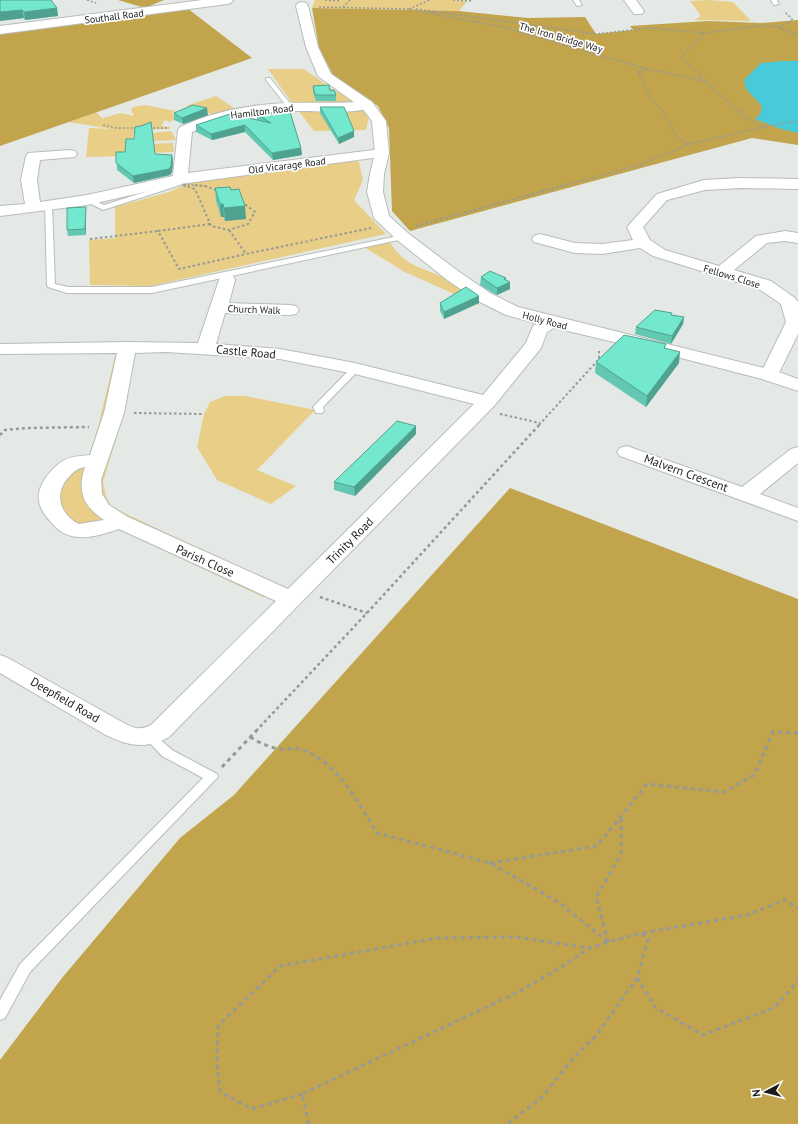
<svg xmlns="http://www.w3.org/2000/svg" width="798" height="1124" viewBox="0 0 798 1124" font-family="'PT Sans',sans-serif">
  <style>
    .green { fill: #e8ce86 }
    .forest { fill: #c1a44c }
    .water { fill: #49cad9 }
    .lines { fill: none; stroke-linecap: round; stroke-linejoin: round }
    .lane-casing { stroke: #b8bdb9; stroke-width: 2 }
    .street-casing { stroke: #b8bdb9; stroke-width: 2 }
    .secondary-casing { stroke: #b8bdb9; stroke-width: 2 }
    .path-far3 { stroke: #969a97; stroke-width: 1.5; stroke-dasharray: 2 2; stroke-linecap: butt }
    .path-far2 { stroke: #969a97; stroke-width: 2; stroke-dasharray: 2.5 2.5; stroke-linecap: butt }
    .path-far1 { stroke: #969a97; stroke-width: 2.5; stroke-dasharray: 3 3; stroke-linecap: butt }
    .path { stroke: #969a97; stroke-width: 3; stroke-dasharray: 4 4; stroke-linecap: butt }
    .lane { fill: #fff; fill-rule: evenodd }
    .street { fill: #fff; fill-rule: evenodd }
    .secondary { fill: #fff; fill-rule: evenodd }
    .wall { fill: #63c8b1 }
    .shaded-wall { fill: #50a290 }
    .building { fill: #73e8ce; stroke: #50a290 }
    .labels { text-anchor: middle; stroke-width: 3.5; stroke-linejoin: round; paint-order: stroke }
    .far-street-label { font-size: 10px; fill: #1a1c1a; stroke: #fff }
    .street-label { font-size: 12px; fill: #1a1c1a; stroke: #fff }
  </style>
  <rect width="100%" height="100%" fill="#e4e9e5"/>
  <g class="green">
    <path d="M315,0H452L467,1L459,11L312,8Z"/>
    <path d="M709,0L733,2L751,21L694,20L701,16L690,1Z"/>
    <path d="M268,69H304L328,86L324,87H329L360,105L292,103Z"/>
    <path d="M216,96L240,112L215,115L186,106Z"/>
    <path d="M145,105L175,111L172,114L180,117L169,122L165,120L161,126L170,127V129L133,130H134L132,143L127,156L86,157L89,128L111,129L69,122L96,112L104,120L103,118L121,113L134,116L131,110L133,107Z"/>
    <path d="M363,107L370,112L366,130L314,131L297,109Z"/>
    <path d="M171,131L176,140L154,141L152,133Z"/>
    <path d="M173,143L174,152L144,153L145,144Z"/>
    <path d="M346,159L359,162L363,180L354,200L386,234L151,286L90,285L89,240L115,238V207L169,192L198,179Z"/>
    <path d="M389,240C404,268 422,266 446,279C459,287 470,296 481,306L405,272L362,246Z"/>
    <path d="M127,347L124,413L103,482L106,496L111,506L126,514L270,581L291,599L263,597L127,533L120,522L88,530L60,521L59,475L97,459L90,453L98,427L115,356Z"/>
    <path d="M225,396H245L315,410L257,470L296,486L271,504L217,480L197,447L204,414L210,402Z"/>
  </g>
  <g class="forest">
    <path d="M118,0H164L145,8Z"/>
    <path d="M187,8L252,58L0,146V34Z"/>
    <path d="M312,8L459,11L528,18L585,17L596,34L633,30L630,26L708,21L761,23L798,20V145L752,138L410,231L392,211L389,128L378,106L333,75L319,48Z"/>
    <path d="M510,488L798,599V1124H0V1060L62,978L180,838L234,795Z"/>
  </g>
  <path class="water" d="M782,61H798V133L781,129L755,119L760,114L762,106L746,89L744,80L761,63Z"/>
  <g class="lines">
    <g class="lane-casing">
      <g id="lane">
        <path d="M573,0H579L582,5L577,6Z"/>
        <path d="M771,0H777L779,4L774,5Z"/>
        <path d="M266,78H270L292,106V108H288L266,80Z"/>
        <path d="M167,180L179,182L183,184L103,210L83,200L84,198H90L104,205L170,184H167Z"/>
        <path d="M45,204H51L52,206L55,284L68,287H152L403,235L407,237L403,239L152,293H67L48,287L47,285Z"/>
        <path d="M355,366L358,367L360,369L358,371L323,407L324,411L322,413H316L313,407L315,405L352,367Z"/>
        <path d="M150,733L154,734L172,750L217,774L218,777L30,972L5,1018L0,1020V1000L20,964L203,778L162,756L144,737L146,734Z"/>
      </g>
    </g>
    <g class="street-casing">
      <g id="street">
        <path d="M624,0H636L644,11L642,14H634Z"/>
        <path d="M367,101L372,102L374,105L372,108C349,114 325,111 302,111C264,111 226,116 192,132L188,173L382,149L387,150L389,153L387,156L180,184L87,205L0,216V206L25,204L21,180L26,156L28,153L70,150L75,151L77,154L75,157L40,160L37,180L40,202L87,195L173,176L178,130L180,127C214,111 253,104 290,103C316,102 341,104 367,101Z"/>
        <path d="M741,178L798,179V189L741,188L705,190L667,200L643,227L650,240L665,250L719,266L756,236L785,231L798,233V243L785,241L767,243L734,270L771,281L795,298L798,302V334L776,379L769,381L762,379L760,375L786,322L781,304L759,289L653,256L640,248L602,254L575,253L534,242L532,239L534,236L540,234L575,243L602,244L633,240L627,227L657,194L704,180Z"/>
        <path d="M227,275L233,276L235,280L229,303L290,305L296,306L299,310L296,314L290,315L225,313L216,344L280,349L355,363L483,395L526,343L533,326L545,318L551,317L557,318L560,322L557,326L547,332L541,348L494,406L169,737C144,750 128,746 104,734L0,673V655L8,658L122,722C133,728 139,731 151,725L276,601L119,529C106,533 93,538 80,537C68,537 58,531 51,522C46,517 40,509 39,501C36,487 51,468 63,461C70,456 81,456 90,455L104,413L117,353L0,354V344L127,342L198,343L219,280L221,276ZM166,352L280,359L355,374L474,404L288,589L128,517L109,505L102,494L101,480L124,413L135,353ZM85,467C77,491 83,506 104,520L79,524C60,515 53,493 69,477C74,471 78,468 85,467Z"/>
        <path d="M627,446L742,487L791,449L798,447V463L760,494L798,508V521L620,456L617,452L620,448Z"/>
      </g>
    </g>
    <g class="secondary-casing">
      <g id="secondary">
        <path d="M202,0H233L231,3L227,4L0,34V26Z"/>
        <path d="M302,2L306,3L308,6L318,47L331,74L372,102L386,121L389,153L384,174L383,192L389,216L409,234L458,271L490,293L518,307L776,371L798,379V391L762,379L685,359L551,327L506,315L478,301L446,279L397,240L374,218L367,192L370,174L375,153L372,121L362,108L318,76L306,47L296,6L298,3Z"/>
      </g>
    </g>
    <g class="path-far3">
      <path d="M87,0L96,3"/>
      <path d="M325,0L340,1"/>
      <path d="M453,0L472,1L471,0"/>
      <path d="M319,7L409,9L503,27L643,68L705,81L746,118L764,127L798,121"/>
      <path d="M343,7L350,0"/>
      <path d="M409,9L430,0"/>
      <path d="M416,9L596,34L649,28L705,33"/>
      <path d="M779,27L793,20L784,11"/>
      <path d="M648,69L638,72C645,81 646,91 652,99C656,105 661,108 664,114C672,127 674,138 689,144L764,127"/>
      <path d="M705,81L682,56L705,33L757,26H774L798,35"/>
      <path d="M103,125L116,128H136"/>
      <path d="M149,128H168"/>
      <path d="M186,186L179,184L205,186"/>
      <path d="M562,186L640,165L689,144"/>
    </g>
    <g class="path-far2">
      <path d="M183,185L195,189L211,226L229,230L248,224L255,212L237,198L205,186L193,185"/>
      <path d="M210,224L158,231L179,269L246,254"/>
      <path d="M416,226L566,185"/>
      <path d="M229,230L246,254L371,228"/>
      <path d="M90,239L158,231"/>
      <path d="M134,413L204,414"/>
      <path d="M500,414L540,423"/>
      <path d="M539,425L599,359V351"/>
    </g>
    <g class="path-far1">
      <path d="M0,435L5,430L27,428L89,427"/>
      <path d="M320,597L367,613"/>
      <path d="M256,731L367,613L540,424"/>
    </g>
    <g class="path">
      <path d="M250,737C260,743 270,748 281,749C288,750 293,747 300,749C337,761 357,801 377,833L490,863L560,903L608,942L642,933L648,939L637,978L595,1037L574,1057L542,1097L507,1124"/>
      <path d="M222,767L257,730"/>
      <path d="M490,863L597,846L647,784L724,792L754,775L773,732L798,733"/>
      <path d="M643,933L747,915L785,900L798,908"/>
      <path d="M608,942L596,897L621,854V817"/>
      <path d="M637,978L656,1008L703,1035L774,1008L798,981"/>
      <path d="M302,1094L252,1109L220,1092L217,1062L218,1026L280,966L437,938L516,937L589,948"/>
      <path d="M309,1124L302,1094L510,996L555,971L590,948L609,942"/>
    </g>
    <use href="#lane" class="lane"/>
    <use href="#street" class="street"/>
    <use href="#secondary" class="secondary"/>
  </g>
  <g class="wall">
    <path d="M0,0L57,8L58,16L25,20L24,18L0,21Z"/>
    <path d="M313,86L330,91L336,95V101H316L313,92Z"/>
    <path d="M320,107L354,137L339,144L320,113Z"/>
    <path d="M290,112L301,148L302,155L273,160L245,132L212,140L196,132V125L257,120V114Z"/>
    <path d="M174,113L208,115L183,124L174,120Z"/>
    <path d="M116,152H125L172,155L173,162L172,172L170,175L134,183L117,170Z"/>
    <path d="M215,188L231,190L246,219L225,221L224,217H221L216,201Z"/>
    <path d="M86,212V235L68,236L67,230Z"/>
    <path d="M481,277L506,280L510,289L497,295L491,292L480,285Z"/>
    <path d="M479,296V303L444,319L440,311V303Z"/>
    <path d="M672,313V315L684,317L683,324L671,344L635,334L636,327Z"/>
    <path d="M666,344L665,348L679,363L646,407L595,373L596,362Z"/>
    <path d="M416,426V434L355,496L334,490V482Z"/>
  </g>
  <g class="shaded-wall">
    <path d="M57,8L58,16L25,20L24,12Z"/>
    <path d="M22,10L24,18L0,21V12Z"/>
    <path d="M207,108L208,115L183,124L182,118Z"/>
    <path d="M245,125V132L212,140L211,134Z"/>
    <path d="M354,131V137L339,144L338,138Z"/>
    <path d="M301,148L302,155L273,160L272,153Z"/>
    <path d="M172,155L173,162L172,172L170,175L134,183L133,176Z"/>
    <path d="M220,204H223L224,217H221Z"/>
    <path d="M245,206L246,219L225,221L224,208Z"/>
    <path d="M86,207V235L85,229Z"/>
    <path d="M506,278V284L510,282V289L497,295V288L504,279Z"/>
    <path d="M479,296V303L444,319V312Z"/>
    <path d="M684,317L683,324L671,344L672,336Z"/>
    <path d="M680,352L679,363L646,407L647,396Z"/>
    <path d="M416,426V434L355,496L354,487Z"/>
  </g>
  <g class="building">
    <path d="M0,0H51L57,8L24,12L22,10L0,12Z"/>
    <path d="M329,85L330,91L334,90L336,95H315L313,86Z"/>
    <path d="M193,105L207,108L182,118L174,113Z"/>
    <path d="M320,107H344L354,131L338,138Z"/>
    <path d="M290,112L301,148L272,153L245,125L211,134L196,125L230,114L271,123L257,114Z"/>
    <path d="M151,122L155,154L172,155L171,166L169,169L133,176L116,163V152H125L126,139H134L135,127L141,126Z"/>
    <path d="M230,187L231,190L239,189L245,206L224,208L223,204H220L215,188Z"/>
    <path d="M86,207L85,229L67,230V208Z"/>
    <path d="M490,271L506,278L504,279L510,282L497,288L491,284L481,277Z"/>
    <path d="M466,287L479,296L444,312L440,303Z"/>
    <path d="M655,310L672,313L671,315L684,317L672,336L636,327Z"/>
    <path d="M624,335L666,344L664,348L680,352L647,396L596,362Z"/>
    <path d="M397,421L416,426L354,487L334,482Z"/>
  </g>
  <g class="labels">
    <g class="far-street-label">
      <text transform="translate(114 16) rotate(-7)" y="4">Southall Road</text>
      <text transform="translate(561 37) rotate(16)" y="4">The Iron Bridge Way</text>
      <text transform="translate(262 111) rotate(-7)" y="4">Hamilton Road</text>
      <text transform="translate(287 165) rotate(-7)" y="4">Old Vicarage Road</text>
      <text transform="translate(732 276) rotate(17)" y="4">Fellows Close</text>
      <text transform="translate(254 309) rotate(2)" y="4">Church Walk</text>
      <text transform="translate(545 320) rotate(15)" y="4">Holly Road</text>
    </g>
    <g class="street-label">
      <text transform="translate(246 352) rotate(5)" y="4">Castle Road</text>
      <text transform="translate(686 473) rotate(20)" y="4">Malvern Crescent</text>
      <text transform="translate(350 541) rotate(-45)" y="4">Trinity Road</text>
      <text transform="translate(205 561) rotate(24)" y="4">Parish Close</text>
      <text transform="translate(65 700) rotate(30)" y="4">Deepfield Road</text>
    </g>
  </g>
  <g transform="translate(766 1092) rotate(263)" stroke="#ffffff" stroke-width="3" paint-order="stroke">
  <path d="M0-3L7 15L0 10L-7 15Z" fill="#1a1c1a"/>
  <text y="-6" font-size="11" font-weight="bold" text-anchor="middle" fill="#1a1c1a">N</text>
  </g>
</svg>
